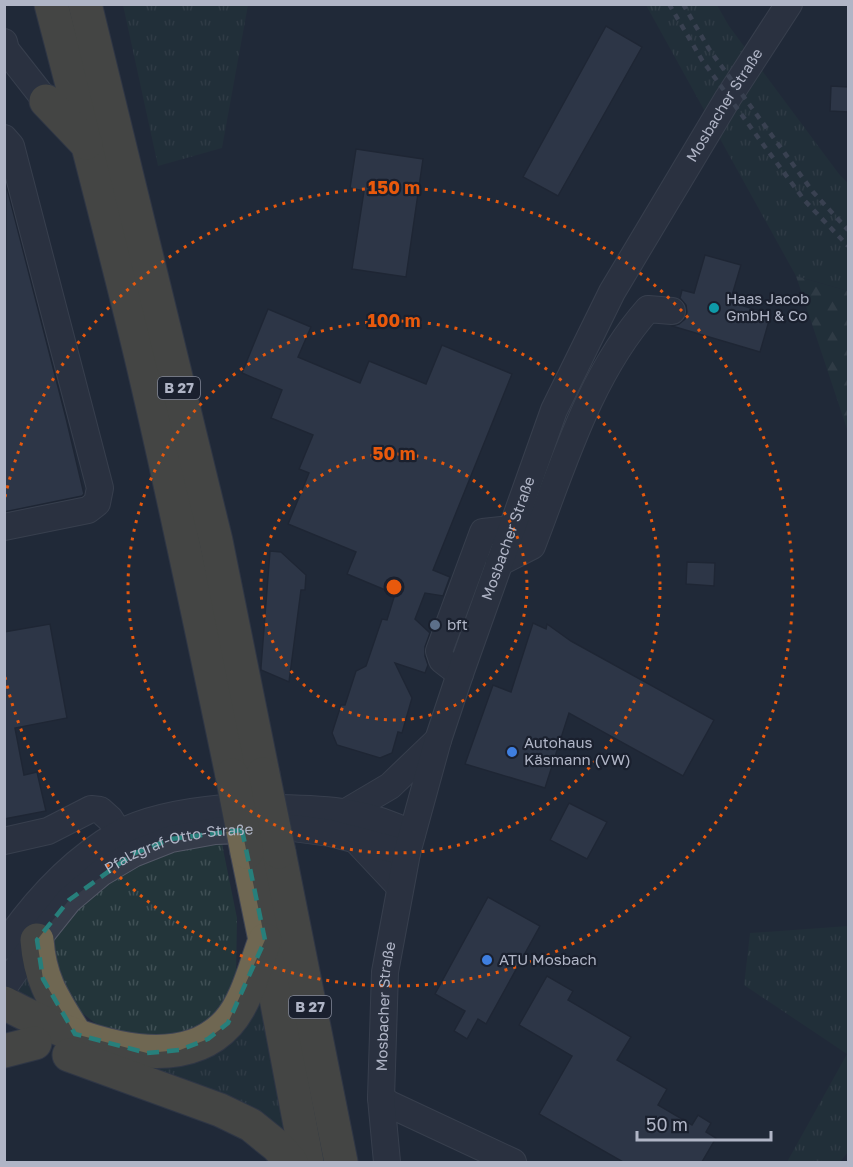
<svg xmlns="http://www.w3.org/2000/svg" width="853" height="1167" viewBox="0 0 853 1167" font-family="'Golos Text',sans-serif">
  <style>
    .grass { fill: url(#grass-tufts) }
    .forest { fill: url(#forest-firs) }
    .building { fill: #3d4659; stroke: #1c2230; stroke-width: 1.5 }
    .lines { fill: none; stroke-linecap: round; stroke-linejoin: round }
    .minor-casing { stroke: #535867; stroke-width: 28 }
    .highway-casing { stroke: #404554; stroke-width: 35 }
    .minor { stroke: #353b49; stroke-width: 26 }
    .highway { stroke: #6f6752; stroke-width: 33 }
    .rail { stroke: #575e70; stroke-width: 4.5; stroke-dasharray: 6 6; stroke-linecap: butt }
    .highway-bridge-casing { stroke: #404554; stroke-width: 35; stroke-linecap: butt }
    .highway-bridge { stroke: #6f6752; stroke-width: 33 }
    .marked { fill: none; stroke: #277f7b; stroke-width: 4.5; stroke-dasharray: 12 8; stroke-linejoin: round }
    .ring { fill: none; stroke: #e8590c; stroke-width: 3; stroke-dasharray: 3 6 }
    .culture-dot { fill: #0f9aa8; stroke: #1a202e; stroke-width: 2 }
    .service-dot { fill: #5c6f8a; stroke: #1a202e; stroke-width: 2 }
    .shop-dot { fill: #3f7fe0; stroke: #1a202e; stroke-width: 2 }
    .labels { text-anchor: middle; stroke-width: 4.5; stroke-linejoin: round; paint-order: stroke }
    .shield { fill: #1a202e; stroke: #838898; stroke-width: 1.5 }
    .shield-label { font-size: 14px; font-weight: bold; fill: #b0b5c6 }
    .street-label { font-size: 15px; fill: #b0b5c6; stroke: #1a202e }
    .poi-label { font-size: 15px; fill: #b0b5c6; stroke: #1a202e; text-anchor: start }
    .centre { fill: #e8590c; stroke: #1a202e; stroke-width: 3 }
    .ring-label { font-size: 18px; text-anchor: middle; font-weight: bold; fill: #e8590c; stroke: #1a202e; stroke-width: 4.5; stroke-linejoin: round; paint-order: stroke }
  </style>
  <defs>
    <pattern id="grass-tufts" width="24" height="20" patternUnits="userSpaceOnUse" patternTransform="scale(1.5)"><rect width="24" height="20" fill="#23353a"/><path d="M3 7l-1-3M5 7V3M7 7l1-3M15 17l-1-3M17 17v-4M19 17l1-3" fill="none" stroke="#405055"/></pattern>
    <pattern id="forest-firs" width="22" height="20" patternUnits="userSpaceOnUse" patternTransform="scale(1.5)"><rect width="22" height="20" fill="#23353a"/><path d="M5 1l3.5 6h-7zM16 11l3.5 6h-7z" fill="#405055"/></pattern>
  </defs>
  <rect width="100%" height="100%" fill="#212939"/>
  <g class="grass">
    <path d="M123,5H248L222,148L158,166Z"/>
    <path d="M646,5H717L729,26L839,174L848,183V291L796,276Z"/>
    <path d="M221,839L237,918L236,977L211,1022L180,1040H142L95,1023L58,994L48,954L59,930L80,904L118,876L182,844Z"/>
    <path d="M848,926V1152L840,1162H787L847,1054L744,985L750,933Z"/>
    <path d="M30,968L55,1013L13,996Z"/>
    <path d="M259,985L292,1153L32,1029L162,1063Z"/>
  </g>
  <path class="forest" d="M796,276L848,291V432Z"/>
  <g class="building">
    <path d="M606,26L642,47L558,196L523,177Z"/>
    <path d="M831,86L849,87V112L830,111Z"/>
    <path d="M356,149L423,159L406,277L352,269L364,191L350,188Z"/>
    <path d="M6,184L66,418L84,494L82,496L4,512Z"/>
    <path d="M705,255L741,265L730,302L771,314L760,352L672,326L679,324L685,319L687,312L686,305L680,298L682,290L694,293Z"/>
    <path d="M268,309L311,327L298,357L360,383L369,361L426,384L442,345L512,374L433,570L450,577L443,596L425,593L415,619L430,633L425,647V656L428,665L425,673L395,663L412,698L402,733L398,732L392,753L380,758L337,745L332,733L341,705H345L356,671L366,666L382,619L387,620L395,594L347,574L356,552L288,524L309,473L299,469L313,435L271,418L282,390L242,373Z"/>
    <path d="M270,551L281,552L306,575L305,590H301L289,682L261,670V667Z"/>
    <path d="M687,562L715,563L714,586L686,584Z"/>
    <path d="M533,623L546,629L547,624L571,641L714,720L683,776L569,713L545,788L465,764L493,685L511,692Z"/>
    <path d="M50,624L67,718L15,728L24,775L37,772L46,811L4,819V632Z"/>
    <path d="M569,803L607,822L587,859L550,840Z"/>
    <path d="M488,897L540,926L486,1024L478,1019L467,1039L454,1031L465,1011L435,994Z"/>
    <path d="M547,976L573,991L568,1000L631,1037L617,1060L667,1089L658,1105L692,1125L698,1115L711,1123L706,1132L716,1138L702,1162H623L539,1114L572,1056L519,1025Z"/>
  </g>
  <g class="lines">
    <g class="minor-casing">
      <g id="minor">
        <path d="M4,42L6,50L46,101"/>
        <path d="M4,138L11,146L100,488L97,503L88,510L4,527"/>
        <path d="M499,563L532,546C563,466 590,374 648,309L672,311"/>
        <path d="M460,674L442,660L439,651L483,532L511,529"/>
        <path d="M346,812L390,786L438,740"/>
        <path d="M355,839L399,886"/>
        <path d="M4,841L48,831L91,809L100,810L110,819L119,833"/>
        <path d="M4,946C34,902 71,861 118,834C147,818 191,811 224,808C242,806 261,808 279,808C330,809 366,811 412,834"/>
        <path id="s1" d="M4,987L37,940L69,900L101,873L133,854L171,839L215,831L293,828L330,833L407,853"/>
        <path d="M381,1098L389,1104L513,1162"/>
        <path id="s2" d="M387,1162L381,1098L385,972L407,853L438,740L460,674L554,410L612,292L728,98L789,4"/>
      </g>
    </g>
    <g class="highway-casing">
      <g id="highway">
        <path d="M51,4C81,119 111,233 139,348C173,490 202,632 232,775"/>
        <path d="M85,4L216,541L263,774"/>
        <path d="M46,101L86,143"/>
        <path d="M247,852L265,940L307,1162"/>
        <path d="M279,852L341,1162"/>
        <path d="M37,940C40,981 54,1000 75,1034"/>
        <path d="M4,1003C62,1034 174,1083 228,1023C247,1002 255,966 265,940"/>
        <path d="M4,1051L35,1043"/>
        <path d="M69,1055L220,1110L251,1125L277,1146L291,1162"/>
      </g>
    </g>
    <use href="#minor" class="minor"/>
    <use href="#highway" class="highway"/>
    <g class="rail">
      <path d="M669,4L702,60L765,147L805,201L848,246"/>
      <path d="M683,4L709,49L813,192L848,230"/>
    </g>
    <g class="highway-bridge-casing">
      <g id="highway-bridge">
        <path d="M263,774L279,852"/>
        <path d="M232,775L247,852"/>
      </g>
    </g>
    <use href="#highway-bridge" class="highway-bridge"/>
  </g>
  <path d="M0 0H853V1167H0ZM242,830L265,940L228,1023L208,1039L180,1050L147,1053L75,1034L43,979L37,940L69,900L133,854L171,839Z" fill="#212939" fill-opacity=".55" fill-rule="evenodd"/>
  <path class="marked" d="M242,830L265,940L228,1023L208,1039L180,1050L147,1053L75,1034L43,979L37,940L69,900L133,854L171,839Z"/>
  <g class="ring">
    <circle cx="394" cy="587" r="133"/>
    <circle cx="394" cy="587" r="266"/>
    <path d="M5 497A399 399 0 1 1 5 677"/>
  </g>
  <circle class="culture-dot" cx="714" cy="308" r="6"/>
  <circle class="service-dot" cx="435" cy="625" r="6"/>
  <g class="shop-dot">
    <circle cx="512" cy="752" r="6"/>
    <circle cx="487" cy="960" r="6"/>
  </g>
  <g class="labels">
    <g class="shield">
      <rect x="158" y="377" width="42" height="22" rx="4.5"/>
      <rect x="289" y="996" width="42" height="22" rx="4.5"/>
    </g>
    <g class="shield-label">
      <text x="179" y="393">B 27</text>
      <text x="310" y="1012">B 27</text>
    </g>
    <g class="street-label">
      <text dy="5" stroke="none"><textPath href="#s2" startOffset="1128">Mosbacher Straße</textPath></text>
      <text dy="5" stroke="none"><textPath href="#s2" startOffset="642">Mosbacher Straße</textPath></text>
      <text dy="5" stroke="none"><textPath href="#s1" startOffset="234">Pfalzgraf-Otto-Straße</textPath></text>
      <text dy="5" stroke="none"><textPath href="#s2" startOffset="156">Mosbacher Straße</textPath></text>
    </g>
    <g class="poi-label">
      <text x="726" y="304">Haas Jacob<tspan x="726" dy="17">GmbH &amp; Co</tspan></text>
      <text x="447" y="630">bft</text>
      <text x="524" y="748">Autohaus<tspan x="524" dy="17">Käsmann (VW)</tspan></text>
      <text x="499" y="965">ATU Mosbach</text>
    </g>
  </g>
  <circle cx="394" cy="587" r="9" class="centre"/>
  <g class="ring-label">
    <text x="394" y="194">150 m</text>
    <text x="394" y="327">100 m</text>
    <text x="394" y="460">50 m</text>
  </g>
  <rect width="853" height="1167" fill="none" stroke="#b0b5c6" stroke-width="12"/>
  <path d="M637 1131v9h134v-9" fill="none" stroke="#b0b5c6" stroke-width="3"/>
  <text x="646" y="1131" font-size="18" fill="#b0b5c6" stroke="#1a202e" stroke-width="4.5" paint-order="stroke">50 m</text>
</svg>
